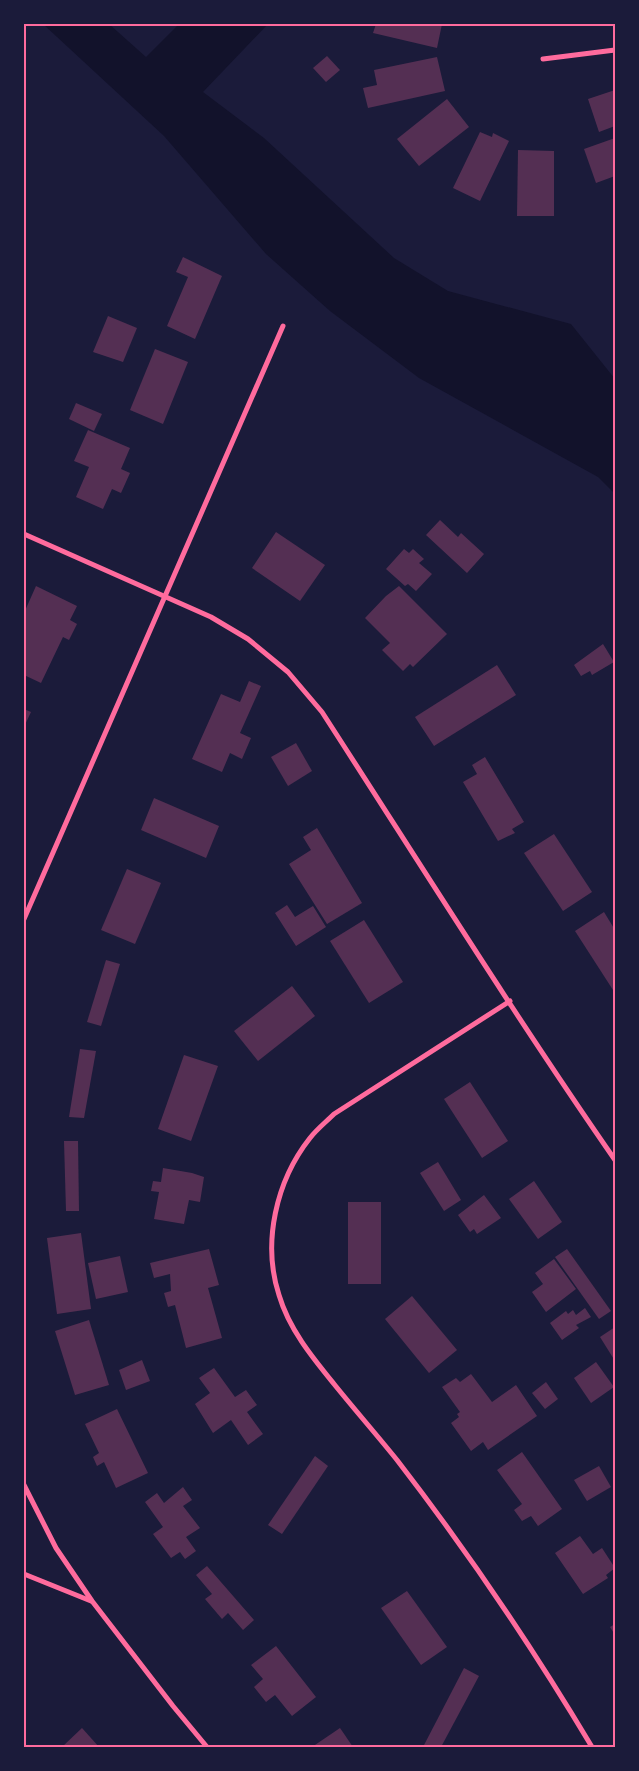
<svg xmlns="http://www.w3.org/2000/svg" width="639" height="1771" viewBox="0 0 639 1771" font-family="Karla,sans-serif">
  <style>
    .water { fill: #12122b }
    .building { fill: #542f53 }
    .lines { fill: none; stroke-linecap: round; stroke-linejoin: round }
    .minor { stroke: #ff6b9d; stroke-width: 5 }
    .neatline { fill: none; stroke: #ff6b9d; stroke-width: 2 }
  </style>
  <rect width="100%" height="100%" fill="#1b1b3a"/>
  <path class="water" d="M43,24H109L146,57L179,24H268L203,92L264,138L394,258L448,291L571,324L615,379V494L598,477L419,378L330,311L266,254L164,136Z"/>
  <g class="building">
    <path d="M376,24H442L437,48L373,33Z"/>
    <path d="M327,56L340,70L326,82L313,68Z"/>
    <path d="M437,57L445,91L368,108L363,88L377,85L374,70Z"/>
    <path d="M615,90V126L599,132L588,99Z"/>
    <path d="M447,99L469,127L419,166L397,139Z"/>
    <path d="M480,132L492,137L493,133L509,141L480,201L453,188Z"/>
    <path d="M615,138V176L596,183L584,149Z"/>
    <path d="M518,150L554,151V216H517Z"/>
    <path d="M183,257L222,276L195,339L167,326L188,277L176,272Z"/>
    <path d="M108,316L137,328L123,362L93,352Z"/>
    <path d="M155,349L188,362L163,424L130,410Z"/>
    <path d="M76,403L102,414L94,431L69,419Z"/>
    <path d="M88,430L130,448L121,469L130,473L121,493L112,489L103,509L76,497L89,467L74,461Z"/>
    <path d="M440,520L458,537L461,533L484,554L467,573L426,535Z"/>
    <path d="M276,532L325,565L300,601L252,568Z"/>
    <path d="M404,549L409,553L413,549L424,559L419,563L432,574L416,591L408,584L405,586L386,569Z"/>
    <path d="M36,586L77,606L70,620L77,624L69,640L63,637L41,683L24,675V613Z"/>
    <path d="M399,586L447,634L413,667L410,664L403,671L382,650L390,643L365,618L386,596Z"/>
    <path d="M603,644L614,662L592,675L590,671L581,676L574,665Z"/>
    <path d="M497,665L516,695L434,746L415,717Z"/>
    <path d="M249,681L261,686L240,733L251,738L242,759L230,753L222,772L192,759L221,694L240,702Z"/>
    <path d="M24,709L31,712L24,727Z"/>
    <path d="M296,743L312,771L288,786L271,757Z"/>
    <path d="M485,757L524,822L512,829L515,833L498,841L463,782L477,774L472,765Z"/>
    <path d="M154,798L219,826L206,858L141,830Z"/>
    <path d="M317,828L362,903L327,924L289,864L311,850L303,837Z"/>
    <path d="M554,834L592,892L563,911L524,853Z"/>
    <path d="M127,869L161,883L135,944L101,930Z"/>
    <path d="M287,905L295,917L313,906L326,927L296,946L275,913Z"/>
    <path d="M604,912L615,930V989L613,990L575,931Z"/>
    <path d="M364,920L403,982L369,1003L330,941Z"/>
    <path d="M106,960L120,964L101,1026L87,1022Z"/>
    <path d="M292,986L315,1016L258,1061L234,1031Z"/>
    <path d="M80,1049L96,1051L84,1118L69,1117Z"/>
    <path d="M184,1055L218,1066L191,1141L158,1129Z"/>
    <path d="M470,1082L508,1141L482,1158L444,1099Z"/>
    <path d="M64,1141H78L79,1211H66Z"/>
    <path d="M438,1162L461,1200L444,1211L420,1173Z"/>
    <path d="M163,1168L192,1173L204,1177L200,1202L189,1200L184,1224L154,1219L159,1192L151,1191L153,1181L161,1182Z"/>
    <path d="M534,1181L562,1222L538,1239L509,1199Z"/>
    <path d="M484,1195L501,1218L477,1234L474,1229L470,1232L458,1215Z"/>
    <rect x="348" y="1202" width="33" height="82"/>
    <path d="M81,1233L91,1309L57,1314L47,1238Z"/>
    <path d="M209,1249L219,1285L208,1288L222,1338L186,1348L175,1305L168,1307L164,1293L171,1291L170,1274L154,1278L150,1263Z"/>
    <path d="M567,1249L611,1311L599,1319L555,1257Z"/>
    <path d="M120,1256L128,1292L96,1299L88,1263Z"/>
    <path d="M554,1259L576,1289L546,1312L532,1292L543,1284L535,1273Z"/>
    <path d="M412,1296L457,1350L429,1373L385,1319Z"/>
    <path d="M585,1308L591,1317L576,1325L579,1328L562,1340L550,1323L566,1311L568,1314L573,1310L576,1315Z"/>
    <path d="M89,1320L109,1385L75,1395L55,1331Z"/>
    <path d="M615,1327V1361L600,1337Z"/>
    <path d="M142,1360L150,1381L126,1390L119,1370Z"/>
    <path d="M596,1362L614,1387L591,1403L574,1378Z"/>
    <path d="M214,1368L235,1397L246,1390L257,1405L247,1412L263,1434L248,1445L231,1420L213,1433L195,1404L210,1393L199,1378Z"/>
    <path d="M471,1374L492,1402L516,1385L537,1416L488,1450L483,1442L471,1451L451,1423L459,1417L457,1414L460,1412L442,1387L456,1378L460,1382Z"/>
    <path d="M546,1382L558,1399L545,1409L532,1393Z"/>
    <path d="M117,1409L148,1473L116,1488L104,1462L97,1466L93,1457L99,1453L85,1424Z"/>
    <path d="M522,1452L562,1509L538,1526L531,1516L522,1521L514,1510L522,1504L497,1470Z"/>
    <path d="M315,1456L328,1466L282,1534L268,1525Z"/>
    <path d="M599,1466L611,1487L587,1501L574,1480Z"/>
    <path d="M183,1487L192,1500L183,1506L200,1528L186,1537L196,1551L185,1559L180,1552L171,1558L153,1534L163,1527L145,1502L157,1493L164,1503Z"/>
    <path d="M580,1536L593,1554L602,1548L615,1568L606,1575L608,1578L583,1594L555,1553Z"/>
    <path d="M207,1566L254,1620L243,1630L228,1613L222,1619L205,1599L212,1594L196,1575Z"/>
    <path d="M407,1591L447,1647L421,1665L381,1608Z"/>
    <path d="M615,1624V1635L610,1627Z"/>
    <path d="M276,1646L316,1697L292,1716L275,1695L266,1702L254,1687L263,1679L251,1665Z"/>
    <path d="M464,1668L479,1676L463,1706L441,1747H423Z"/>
    <path d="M82,1728L99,1747H62Z"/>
    <path d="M340,1728L353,1747H312Z"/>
  </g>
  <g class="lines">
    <g class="minor">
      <path d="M543,59L615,50"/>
      <path d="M24,534L211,617L248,639L288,672L322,712C419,862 513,1013 615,1160"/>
      <path d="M24,919L283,326"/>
      <path d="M510,1001L334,1114C326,1122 317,1129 310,1138C276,1181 262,1243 279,1295C289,1329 312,1357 334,1384C355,1410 376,1434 397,1460C468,1552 533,1648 592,1747"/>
      <path d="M24,1485L56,1548L92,1601L173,1706L207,1747"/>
      <path d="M24,1574L91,1601"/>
    </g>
  </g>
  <rect width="639" height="1771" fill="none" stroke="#1b1b3a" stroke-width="50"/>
  <rect x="25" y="25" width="589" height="1721" class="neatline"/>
</svg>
